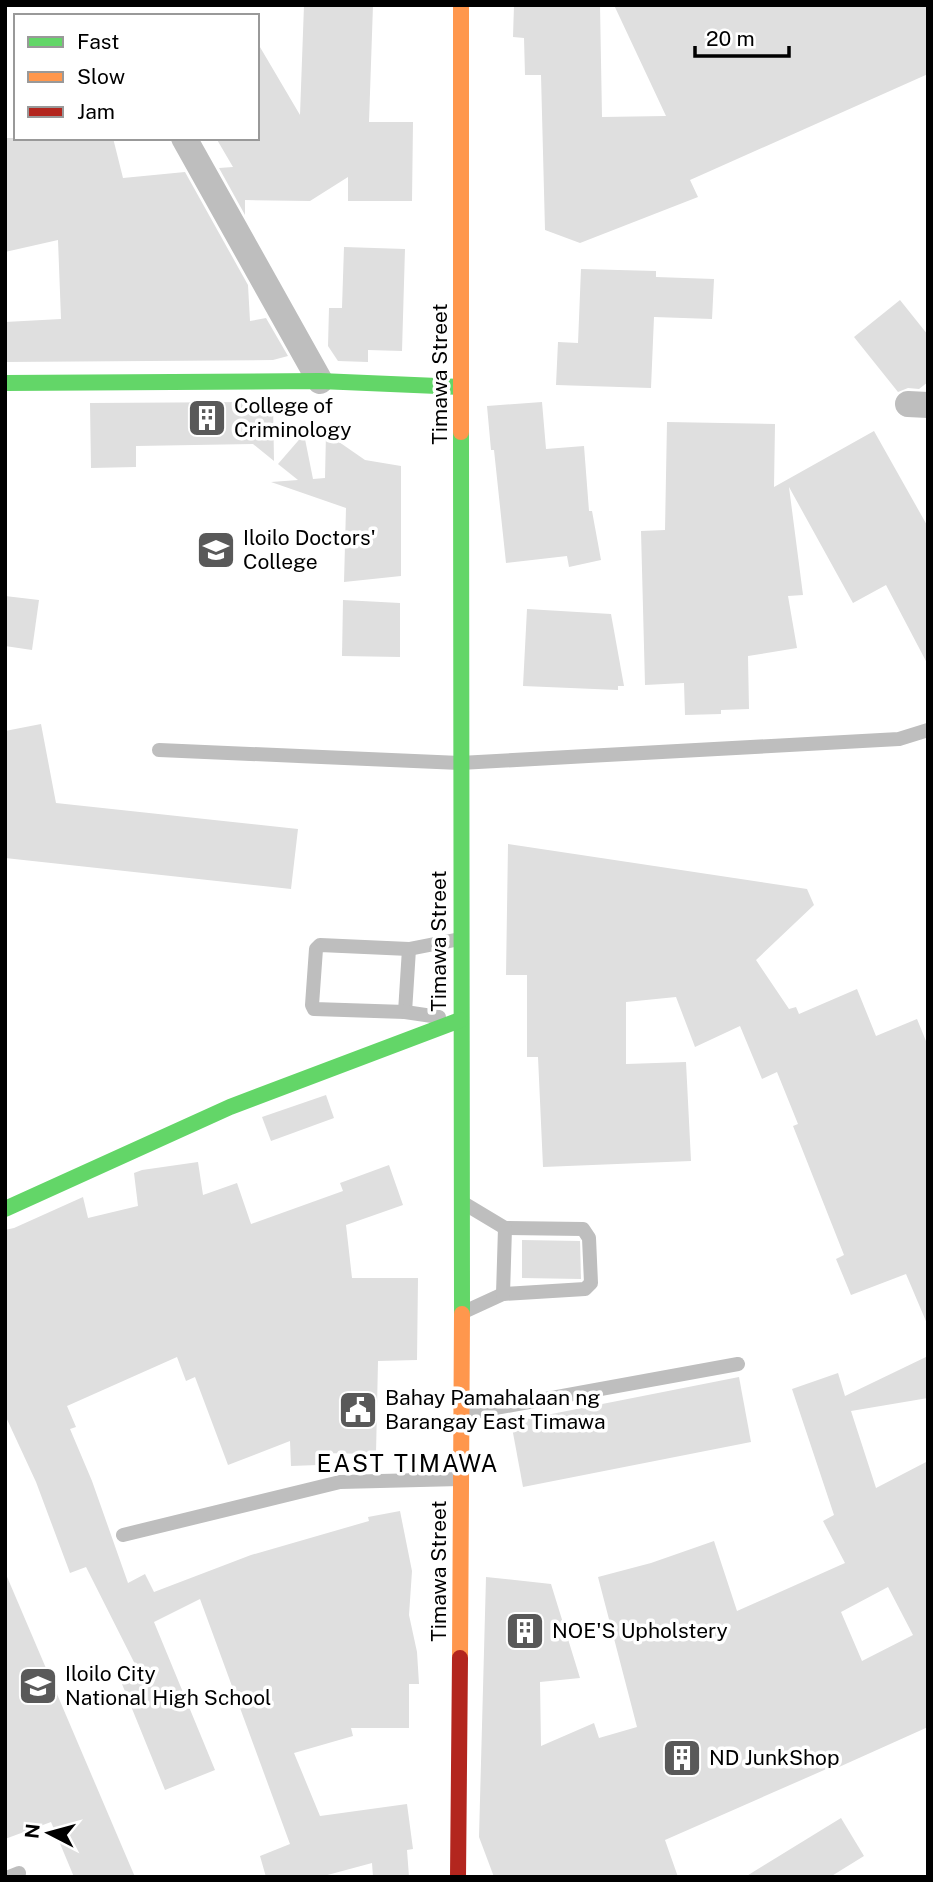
<svg xmlns="http://www.w3.org/2000/svg" width="933" height="1882" viewBox="0 0 933 1882" font-family="'Public Sans',sans-serif">
  <style>
    .building { fill: #dfdfdf; fill-rule: evenodd }
    .lines { fill: none; stroke-linecap: round; stroke-linejoin: round }
    .lane { stroke: #bebebe; stroke-width: 14 }
    .street { stroke: #bebebe; stroke-width: 26 }
    .fast { stroke: #63d668; stroke-width: 16 }
    .slow { stroke: #ff974d; stroke-width: 16 }
    .jam { stroke: #b3261e; stroke-width: 16 }
    .labels { text-anchor: middle; stroke-width: 7; stroke-linejoin: round; paint-order: stroke }
    .street-label { font-size: 21px; fill: #000; stroke: #fff }
    .poi-label { font-size: 21px; fill: #000; stroke: #fff; text-anchor: start }
    .quarter-label { font-size: 24px; letter-spacing: 2px; fill: #000; stroke: #fff }
  </style>
  <rect width="100%" height="100%" fill="#fff"/>
  <g class="building">
    <path d="M304,5H373L369,122H413L412,201H348V177L310,201L245,200V215L219,168L233,167L216,138H257V42L300,115Z"/>
    <path d="M514,5H600L602,117L666,116L614,5H928V74L690,180L698,197L580,243L545,230L541,75H525L524,38L513,37Z"/>
    <path d="M5,138H113L123,178L185,172L248,285L250,321L266,318L288,356L273,360L5,362V322L61,319L58,240L5,252Z"/>
    <path d="M344,247L405,249L402,351L368,350V362L338,361L328,346L329,308H342Z"/>
    <path d="M581,269L656,271V277L714,279L712,319L654,317L651,388L556,385L558,342L578,343Z"/>
    <path d="M900,300L928,335V382L919,389L908,388L898,392L854,337Z"/>
    <path d="M273,402L274,461L253,444L136,446V467L91,468L90,403Z"/>
    <path d="M542,402L546,449L584,446L589,511H592L601,560L569,567L567,556L506,563L494,450H491L487,406Z"/>
    <path d="M667,422L775,424L774,487L874,431L928,527V665L886,585L853,603L789,487L803,595L788,596L797,648L748,656L749,709L721,710V714L685,715L684,683L645,685L641,531L665,530Z"/>
    <path d="M326,433L365,460L401,466V576L344,582L346,508L271,482L298,480L278,464L304,434L313,479L325,478Z"/>
    <path d="M5,596L39,600L32,650L5,646Z"/>
    <path d="M343,600L400,603V657L342,656Z"/>
    <path d="M527,609L611,614L624,686H618V690L523,686Z"/>
    <path d="M41,724L56,803L298,829L291,889L5,858V731Z"/>
    <path d="M508,844L807,889L814,905L756,960L789,1009L796,1007L799,1014L857,989L876,1036L917,1019L928,1046V1326L906,1274L851,1295L836,1259L844,1255L793,1126L798,1124L777,1072L762,1079L740,1026L695,1047L676,997L626,1002V1064L686,1062L691,1161L543,1167L538,1057H527V975H506Z"/>
    <path d="M326,1095L334,1118L271,1141L262,1117Z"/>
    <path d="M198,1162L203,1195L237,1183L251,1224L343,1191L340,1183L389,1165L403,1205L346,1225L352,1278H418L417,1360L378,1361L376,1454L318,1453V1465L291,1466L290,1441L228,1465L195,1377L186,1381L177,1357L67,1406L76,1427L70,1429L92,1481L128,1583L145,1574L154,1592L251,1555L369,1521L368,1517L400,1511L412,1571L409,1615L417,1652L419,1684H409V1728H351L353,1736L294,1753L320,1816L407,1804L413,1849L407,1850L409,1877H373L372,1863L320,1877H266L260,1856L290,1844L200,1599L154,1622L215,1770L165,1790L122,1684L141,1676L86,1567L70,1573L36,1482L5,1415V1230L14,1228L83,1197L88,1218L138,1206L134,1173L142,1170Z"/>
    <path d="M522,1240L580,1241L581,1279L522,1278Z"/>
    <path d="M928,1356V1398L851,1411L876,1488L928,1461V1727L839,1767H831L665,1840L678,1877H494L479,1837L486,1577L551,1584L580,1678L540,1682L541,1746L594,1723L599,1738L637,1727L598,1577L651,1563L714,1541L737,1611L845,1563L823,1521L834,1515L792,1389L838,1373L845,1396ZM888,1587L913,1635L862,1661L841,1612Z"/>
    <path d="M739,1377L751,1442L523,1487L511,1422Z"/>
    <path d="M5,1572L135,1877H74L51,1822L5,1839Z"/>
    <path d="M841,1818L864,1856L830,1877H745Z"/>
  </g>
  <g class="lines">
    <g class="lane">
      <path d="M159,750L460,763L899,739L928,730"/>
      <path d="M405,1012L409,949"/>
      <path d="M439,1017L405,1012L314,1009L312,1005L316,949L320,945L409,949L460,939"/>
      <path d="M465,1204L505,1228L583,1229L589,1238L591,1283L585,1289L503,1294L466,1311"/>
      <path d="M503,1294L505,1228"/>
      <path d="M463,1414L738,1364"/>
      <path d="M123,1535L340,1482L460,1479"/>
      <path d="M9,1877L19,1873"/>
    </g>
    <g class="street">
      <path d="M184,138L320,381"/>
      <path d="M908,404L928,405"/>
    </g>
    <g class="fast">
      <path d="M5,383L320,381L461,387"/>
      <path d="M461,432L462,1314"/>
      <path d="M5,1209L230,1107L460,1020"/>
    </g>
    <g class="slow">
      <path d="M461,5V432"/>
      <path d="M460,1658L462,1314"/>
    </g>
    <path class="jam" d="M458,1877L460,1658"/>
  </g>
  <defs>
    <g id="building-square" transform="scale(2.0125)"><rect x="-9" y="-9" width="18" height="18" rx="4" fill="#595959" stroke="#fff"/><path d="M-4-6H4V6H1V3H-1V6H-4ZM-2.5-4.3h1.7v1.8h-1.7ZM.8-4.3h1.7v1.8H.8ZM-2.5-1h1.7V.8h-1.7ZM.8-1h1.7V.8H.8Z" fill="#fff"/></g>
    <g id="university-square" transform="scale(2.0125)"><rect x="-9" y="-9" width="18" height="18" rx="4" fill="#595959" stroke="#fff"/><path d="M0-5L7-2L0 1L-7-2ZM-4 1L0 2.5L4 1V4Q0 6-4 4Z" fill="#fff"/></g>
    <g id="civic-square" transform="scale(2.0125)"><rect x="-9" y="-9" width="18" height="18" rx="4" fill="#595959" stroke="#fff"/><path d="M-.6-6.5H3V-4.5H.6V-3L4-1V1h2V6H-6V1h2V-1L-.6-3ZM-1.2 2.5V6h2.4V2.5Z" fill="#fff"/></g>
    <g id="school-square" transform="scale(2.0125)"><rect x="-9" y="-9" width="18" height="18" rx="4" fill="#595959" stroke="#fff"/><path d="M0-5L7-2L0 1L-7-2ZM-4 1L0 2.5L4 1V4Q0 6-4 4Z" fill="#fff"/></g>
  </defs>
  <g fill-rule="evenodd">
    <use href="#building-square" x="207" y="418"/>
    <use href="#university-square" x="216" y="550"/>
    <use href="#civic-square" x="358" y="1410"/>
    <use href="#building-square" x="525" y="1631"/>
    <use href="#school-square" x="38" y="1686"/>
    <use href="#building-square" x="682" y="1758"/>
  </g>
  <g class="labels">
    <g class="street-label">
      <text transform="translate(440 374) rotate(-90)" y="7">Timawa Street</text>
      <text transform="translate(439 941) rotate(-90)" y="7">Timawa Street</text>
      <text transform="translate(439 1571) rotate(-90)" y="7">Timawa Street</text>
    </g>
    <g class="poi-label">
      <text x="234" y="413">College of<tspan x="234" dy="24">Criminology</tspan></text>
      <text x="243" y="545">Iloilo Doctors'<tspan x="243" dy="24">College</tspan></text>
      <text x="385" y="1405">Bahay Pamahalaan ng<tspan x="385" dy="24">Barangay East Timawa</tspan></text>
      <text x="552" y="1638">NOE'S Upholstery</text>
      <text x="65" y="1681">Iloilo City<tspan x="65" dy="24">National High School</tspan></text>
      <text x="709" y="1765">ND JunkShop</text>
    </g>
    <g class="quarter-label">
      <text x="408" y="1472">EAST TIMAWA</text>
    </g>
  </g>
  <rect width="933" height="1882" fill="none" stroke="#000000" stroke-width="14"/>
  <rect x="14" y="14" width="245" height="126" fill="#ffffff" stroke="#999999" stroke-width="2"/>
  <rect x="28" y="37" width="35" height="10" fill="#63d668" stroke="#999999" stroke-width="2"/>
  <text x="77" y="49" font-size="21" fill="#000000">Fast</text>
  <rect x="28" y="72" width="35" height="10" fill="#ff974d" stroke="#999999" stroke-width="2"/>
  <text x="77" y="84" font-size="21" fill="#000000">Slow</text>
  <rect x="28" y="107" width="35" height="10" fill="#b3261e" stroke="#999999" stroke-width="2"/>
  <text x="77" y="119" font-size="21" fill="#000000">Jam</text>
  <g transform="translate(49 1833) rotate(276)" stroke="#ffffff" stroke-width="5" paint-order="stroke">
  <path d="M0-5L12 26L0 18L-12 26Z" fill="#000000"/>
  <text y="-10" font-size="19" font-weight="bold" text-anchor="middle" fill="#000000">N</text>
  </g>
  <path d="M695 46v10h94v-10" fill="none" stroke="#000000" stroke-width="3.5"/>
  <text x="706" y="46" font-size="21" fill="#000000" stroke="#ffffff" stroke-width="5" paint-order="stroke">20 m</text>
</svg>
